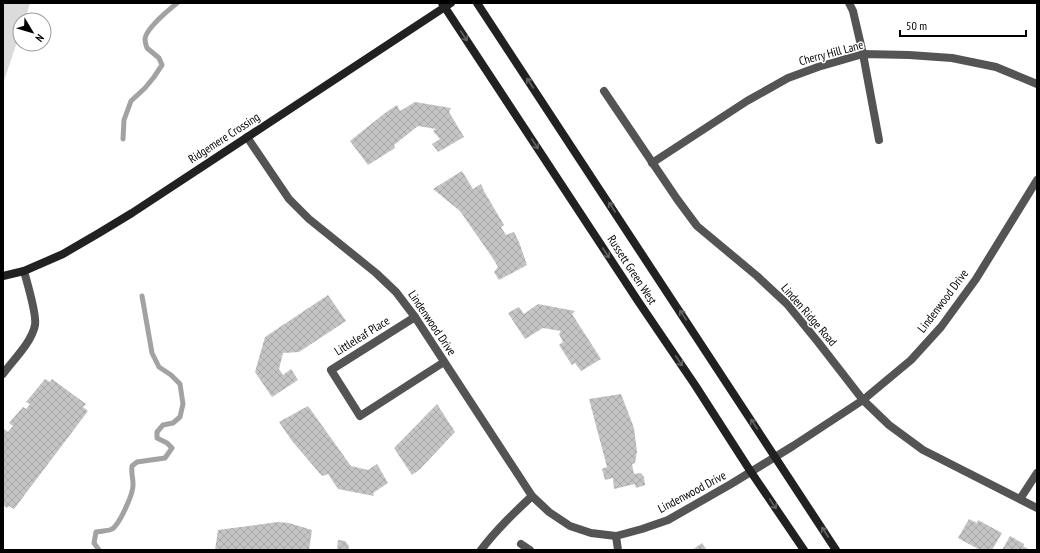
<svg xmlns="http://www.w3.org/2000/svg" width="1040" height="553" viewBox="0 0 1040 553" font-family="'PT Sans Narrow',sans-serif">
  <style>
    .park { fill: #dbdbdb }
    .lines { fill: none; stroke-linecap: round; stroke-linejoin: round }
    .stream { stroke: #a2a2a2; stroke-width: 5 }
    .building { fill: url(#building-cross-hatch) }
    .lane { stroke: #545454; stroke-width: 8 }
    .street { stroke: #545454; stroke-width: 8 }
    .secondary { stroke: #212121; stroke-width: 8 }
    .oneway { stroke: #646464 }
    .labels { text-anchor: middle; stroke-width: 3; stroke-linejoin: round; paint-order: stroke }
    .street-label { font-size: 12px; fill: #000; stroke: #fff }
  </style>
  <defs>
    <pattern id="building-cross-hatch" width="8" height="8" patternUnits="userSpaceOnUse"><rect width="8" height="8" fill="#c4c4c4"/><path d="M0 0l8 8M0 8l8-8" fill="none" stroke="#a7a7a7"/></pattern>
  </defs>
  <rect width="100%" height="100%" fill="#fff"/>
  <path class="park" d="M3,3H30L25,20H20V33L3,84Z"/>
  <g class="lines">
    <g class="stream">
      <path d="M123,139L124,120L131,101L145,88L154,77L162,65L159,58L147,48C146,45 145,41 145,39C146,28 169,10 177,3"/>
      <path d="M99,550L94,543L96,532C100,531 109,531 112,529C119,525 134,493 133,484C133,477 131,473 132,466L137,462L165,458L172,448L167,443L157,438V432L163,425L173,423L180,417L183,404L180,384L171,375L159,367L152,353L142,296"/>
    </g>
  </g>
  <g class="building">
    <path d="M415,102L451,108L449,112L464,137L438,152L432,144L440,139L433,131L436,129L418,126L394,145L395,148L368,165L350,141L385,113L397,105L400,111Z"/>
    <path d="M462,171L473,189L481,184L485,193L504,225L501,227L506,235L514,232L519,242L527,265L499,280L494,272L498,267L494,260L460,211L433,189Z"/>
    <path d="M328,295L346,321L299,352L283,353L279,369L283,375L291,369L298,380L272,397L255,372L265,337Z"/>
    <path d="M538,304L575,311L572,314L601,359L581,371L575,363L572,365L559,345L563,342L559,334L561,331L543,328L525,339L508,313L519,307L524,314Z"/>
    <path d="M45,379L50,382L52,379L86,404L83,407L88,411L14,509L9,506L7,508L3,505V430L4,429L8,432L13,426L9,423L23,407L26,409L30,404L26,402Z"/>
    <path d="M621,394L634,428L637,451L635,463L632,464L634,474L641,473L644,477L645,485L636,488L635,484L614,489L613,478L605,480L602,469L607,467L589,399Z"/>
    <path d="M437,404L455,432L420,469L412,475L394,448Z"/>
    <path d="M308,406L351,466L368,470L377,464L388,483L373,493L374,496L338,489L328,474L322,476L292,441L279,422Z"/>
    <path d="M969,519L977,523L978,520L1002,533L992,550H980L958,538Z"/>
    <path d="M278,522L289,523L312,530L309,550H215L218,530Z"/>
    <path d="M1010,536L1024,544L1023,546L1030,550H1002Z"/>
    <path d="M338,540L345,541L349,546L348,550H337Z"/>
    <path d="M702,543L707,550H692Z"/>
  </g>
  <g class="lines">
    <path class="lane" d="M863,54L879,140"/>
    <g class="street">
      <path d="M849,3L853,11L863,54"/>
      <path d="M604,91L677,199L697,226L757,276L787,304L818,342L863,400L889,425L923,450L1037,508"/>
      <path d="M247,137L289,199L309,219L376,273L396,292L415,317L532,496L549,512L570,526L591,533L616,536L642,529L668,520L731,484L793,446L863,400L911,360L941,327L976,279L1037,180"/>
      <path d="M652,163L747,101L788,78L818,67L863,54L909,55L952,58L996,67L1037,84"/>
      <path d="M415,317L331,370L360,416L444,362"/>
      <path d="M3,374C13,360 32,342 35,325C37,314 27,283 24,271"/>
      <path d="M1020,499L1037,473"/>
      <path d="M616,536L618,550"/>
      <path d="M521,544L530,550"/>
      <path d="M481,550C496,530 514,513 532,496"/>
    </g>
    <g class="secondary">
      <path d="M442,3L638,301L695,385L751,472L804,550"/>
      <path d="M477,3L836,550"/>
      <path d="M3,276L24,271L63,254L99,233L132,213L451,3"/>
    </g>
  </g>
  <defs><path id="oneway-shaft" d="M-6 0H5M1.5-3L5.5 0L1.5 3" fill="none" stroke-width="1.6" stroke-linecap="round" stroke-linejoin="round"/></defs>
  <g class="oneway">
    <use href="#oneway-shaft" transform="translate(464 36) rotate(57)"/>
    <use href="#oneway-shaft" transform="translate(530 83) rotate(-123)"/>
    <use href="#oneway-shaft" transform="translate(535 144) rotate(57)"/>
    <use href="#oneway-shaft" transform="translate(612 207) rotate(-123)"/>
    <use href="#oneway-shaft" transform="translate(606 253) rotate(57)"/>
    <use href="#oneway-shaft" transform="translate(683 315) rotate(-123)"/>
    <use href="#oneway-shaft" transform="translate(679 361) rotate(56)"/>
    <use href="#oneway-shaft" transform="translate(754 424) rotate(-123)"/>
    <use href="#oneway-shaft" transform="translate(773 504) rotate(56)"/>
    <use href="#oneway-shaft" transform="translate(825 532) rotate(-123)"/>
  </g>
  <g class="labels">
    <g class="street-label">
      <text transform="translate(831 53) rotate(-15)" y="4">Cherry Hill Lane</text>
      <text transform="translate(224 138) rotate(-33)" y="4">Ridgemere Crossing</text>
      <text transform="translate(632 270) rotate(57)" y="4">Russett Green West</text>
      <text transform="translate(943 301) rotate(-53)" y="4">Lindenwood Drive</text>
      <text transform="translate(809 315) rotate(49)" y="4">Linden Ridge Road</text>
      <text transform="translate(432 323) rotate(56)" y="4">Lindenwood Drive</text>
      <text transform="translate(362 336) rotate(-32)" y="4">Littleleaf Place</text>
      <text transform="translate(692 492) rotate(-28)" y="4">Lindenwood Drive</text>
    </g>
  </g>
  <rect width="1040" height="553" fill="none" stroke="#000000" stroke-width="8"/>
  <g transform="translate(32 32) rotate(128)"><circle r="19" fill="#ffffff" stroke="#999999"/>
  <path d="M0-3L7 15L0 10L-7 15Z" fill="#000000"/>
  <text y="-6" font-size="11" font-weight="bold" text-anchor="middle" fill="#000000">N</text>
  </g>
  <path d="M900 30v6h126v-6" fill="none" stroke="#000000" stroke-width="2"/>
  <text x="906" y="30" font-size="12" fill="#000000" stroke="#ffffff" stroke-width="3" paint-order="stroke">50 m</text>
</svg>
